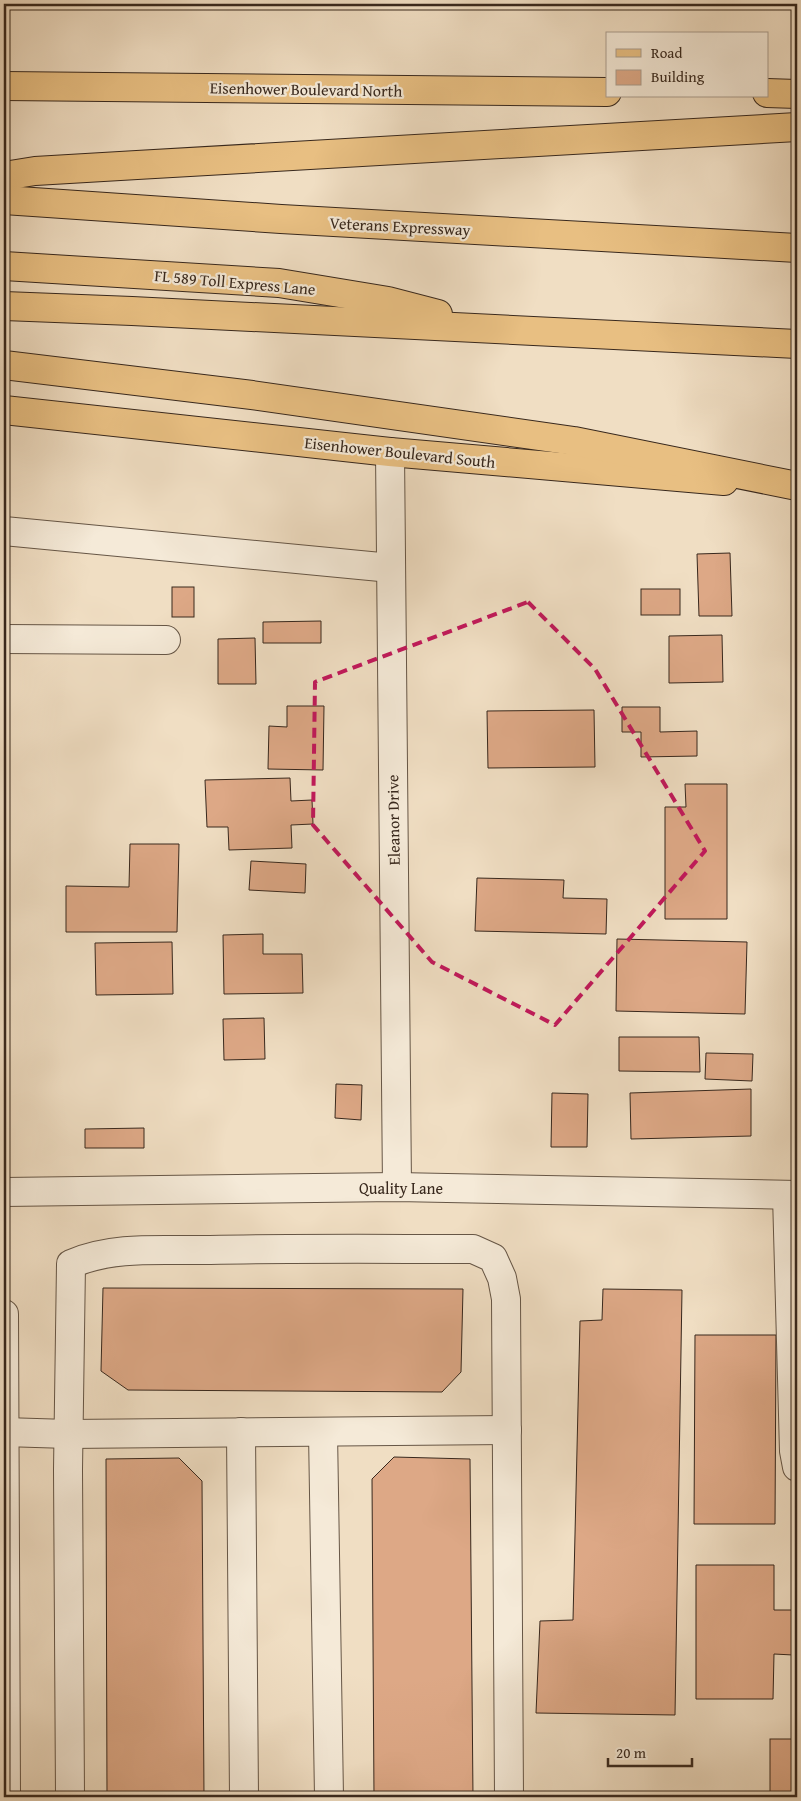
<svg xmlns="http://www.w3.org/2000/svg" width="801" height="1801" viewBox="0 0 801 1801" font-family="'Gentium Book Plus',serif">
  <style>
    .building { fill: #dda886; stroke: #38281d }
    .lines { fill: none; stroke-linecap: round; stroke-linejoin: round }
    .minor-casing { stroke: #665646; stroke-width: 30 }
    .major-casing { stroke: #38281d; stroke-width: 30 }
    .highway-casing { stroke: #38281d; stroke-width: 30 }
    .minor { stroke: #f5ead8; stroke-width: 28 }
    .major { stroke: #e8bf82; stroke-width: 28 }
    .highway { stroke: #e8bf82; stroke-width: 28 }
    .marked { fill: none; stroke: #c2185b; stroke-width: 4; stroke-dasharray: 10 6; stroke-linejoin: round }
    .labels { text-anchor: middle; stroke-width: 4.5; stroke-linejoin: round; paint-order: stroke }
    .street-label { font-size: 16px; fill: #38281d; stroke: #f5ead8 }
  </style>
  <rect width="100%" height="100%" fill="#f0dec3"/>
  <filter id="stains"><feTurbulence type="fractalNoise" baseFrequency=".004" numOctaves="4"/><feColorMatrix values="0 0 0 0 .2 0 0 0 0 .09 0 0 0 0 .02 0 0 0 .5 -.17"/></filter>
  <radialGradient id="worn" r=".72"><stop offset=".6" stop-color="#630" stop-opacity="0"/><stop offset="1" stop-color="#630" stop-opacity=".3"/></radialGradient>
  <g class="building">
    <path d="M730,553L732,616H699L697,554Z"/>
    <rect x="172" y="587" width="22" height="30"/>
    <rect x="641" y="589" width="39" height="26"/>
    <path d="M321,621V643H263V622Z"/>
    <path d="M722,635L723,682L669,683V636Z"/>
    <path d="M255,638L256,684H218V639Z"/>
    <path d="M287,706H324L323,770L268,769L269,726L287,727Z"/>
    <path d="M622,707H660V732L697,731V756L641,757V732H622Z"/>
    <path d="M594,710L595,767L488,768L487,711Z"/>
    <path d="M290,778L291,801L312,800L313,824L291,825L292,848L229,850L228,827H207L205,780Z"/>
    <path d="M685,784H727V919H665V807H686Z"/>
    <path d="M130,844H179L177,932H66V886L129,887Z"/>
    <path d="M251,861L306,864L305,893L249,890Z"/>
    <path d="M477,878L564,880L563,898L607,899L606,934L475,931Z"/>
    <path d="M263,934V954H302L303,993L224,994L223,935Z"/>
    <path d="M617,939L747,942L745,1014L616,1011Z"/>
    <path d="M172,942L173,994L96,995L95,943Z"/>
    <path d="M264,1018L265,1059L224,1060L223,1019Z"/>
    <path d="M619,1037H699L700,1072L619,1071Z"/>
    <path d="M706,1053L753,1054L752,1081L705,1079Z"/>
    <path d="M336,1084L362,1085L361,1120L335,1118Z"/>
    <path d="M751,1089V1136L631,1139L630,1093Z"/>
    <path d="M552,1093L588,1094L587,1147H551Z"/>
    <path d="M144,1128V1148H85V1129Z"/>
    <path d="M103,1288L463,1289L461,1372L442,1392L128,1390L101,1371Z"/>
    <path d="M603,1289L682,1290L675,1715L536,1713L540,1621L573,1620L580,1321L602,1320Z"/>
    <path d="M695,1335H776L775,1524H694Z"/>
    <path d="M394,1457L470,1459L473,1797H374L372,1479Z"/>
    <path d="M179,1458L202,1481L204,1797H107L106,1459Z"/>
    <path d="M696,1565H774V1610H793V1655L774,1654L773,1699H696Z"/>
    <rect x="770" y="1739" width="27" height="58"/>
  </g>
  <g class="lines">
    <g class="minor-casing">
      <g id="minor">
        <path d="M390,452L397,1187"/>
        <path d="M4,531L391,568"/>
        <path d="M4,639L166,640"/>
        <path d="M4,1192L397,1187L797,1195"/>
        <path d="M787,1195L794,1451L797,1467"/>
        <path d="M4,1314L6,1797"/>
        <path d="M4,1432L68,1434L507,1430"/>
        <path d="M241,1432L244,1797"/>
        <path d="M323,1432L329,1797"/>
        <path d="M70,1797L68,1470L71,1264C114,1245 165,1251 210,1250C298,1248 386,1249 473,1249L493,1258L502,1278L506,1299L509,1797"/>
      </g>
    </g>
    <g class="major-casing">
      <g id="major">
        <path d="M4,86L607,92"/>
        <path d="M767,93L797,94"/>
        <path d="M4,410L390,452L724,481"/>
      </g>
    </g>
    <g class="highway-casing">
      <g id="highway">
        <path d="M4,176L35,171L137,165L797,127"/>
        <path d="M4,200L281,219L797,248"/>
        <path d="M4,266L279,283L388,301L438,314"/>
        <path d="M4,306L132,311L797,344"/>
        <path d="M4,365L252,395L574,441L797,486"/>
      </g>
    </g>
    <use href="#minor" class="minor"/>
    <use href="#major" class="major"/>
    <use href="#highway" class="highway"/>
  </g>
  <path class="marked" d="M528,602L595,669L705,851L555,1025L432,962L313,825L315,682Z"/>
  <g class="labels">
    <g class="street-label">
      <text transform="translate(306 89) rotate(1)" y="6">Eisenhower Boulevard North</text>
      <text transform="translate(400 226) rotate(3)" y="6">Veterans Expressway</text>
      <text transform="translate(235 282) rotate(5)" y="6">FL 589 Toll Express Lane</text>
      <text transform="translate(400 452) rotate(6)" y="6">Eisenhower Boulevard South</text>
      <text transform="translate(393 820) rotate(-91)" y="6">Eleanor Drive</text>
      <text x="401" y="1194">Quality Lane</text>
    </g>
  </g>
  <rect width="801" height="1801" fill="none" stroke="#f0dec3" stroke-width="20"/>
  <rect x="5" y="5" width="791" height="1791" fill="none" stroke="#38281d" stroke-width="2.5"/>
  <rect x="10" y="10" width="781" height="1781" fill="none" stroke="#38281d"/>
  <rect x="606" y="32" width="162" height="65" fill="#f5ead8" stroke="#a99c8d"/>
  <rect x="616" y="49" width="25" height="8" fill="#e8bf82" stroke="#a99c8d"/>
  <text x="651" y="58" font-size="15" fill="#38281d">Road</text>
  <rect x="616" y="70" width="25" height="15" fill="#dda886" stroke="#a99c8d"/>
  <text x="651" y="82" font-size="15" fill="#38281d">Building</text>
  <path d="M608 1758v8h84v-8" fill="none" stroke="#38281d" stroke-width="2.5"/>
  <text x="616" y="1758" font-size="15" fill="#38281d" stroke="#f5ead8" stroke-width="4" paint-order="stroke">20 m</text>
  <rect width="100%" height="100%" filter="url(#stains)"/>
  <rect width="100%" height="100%" fill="url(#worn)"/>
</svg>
